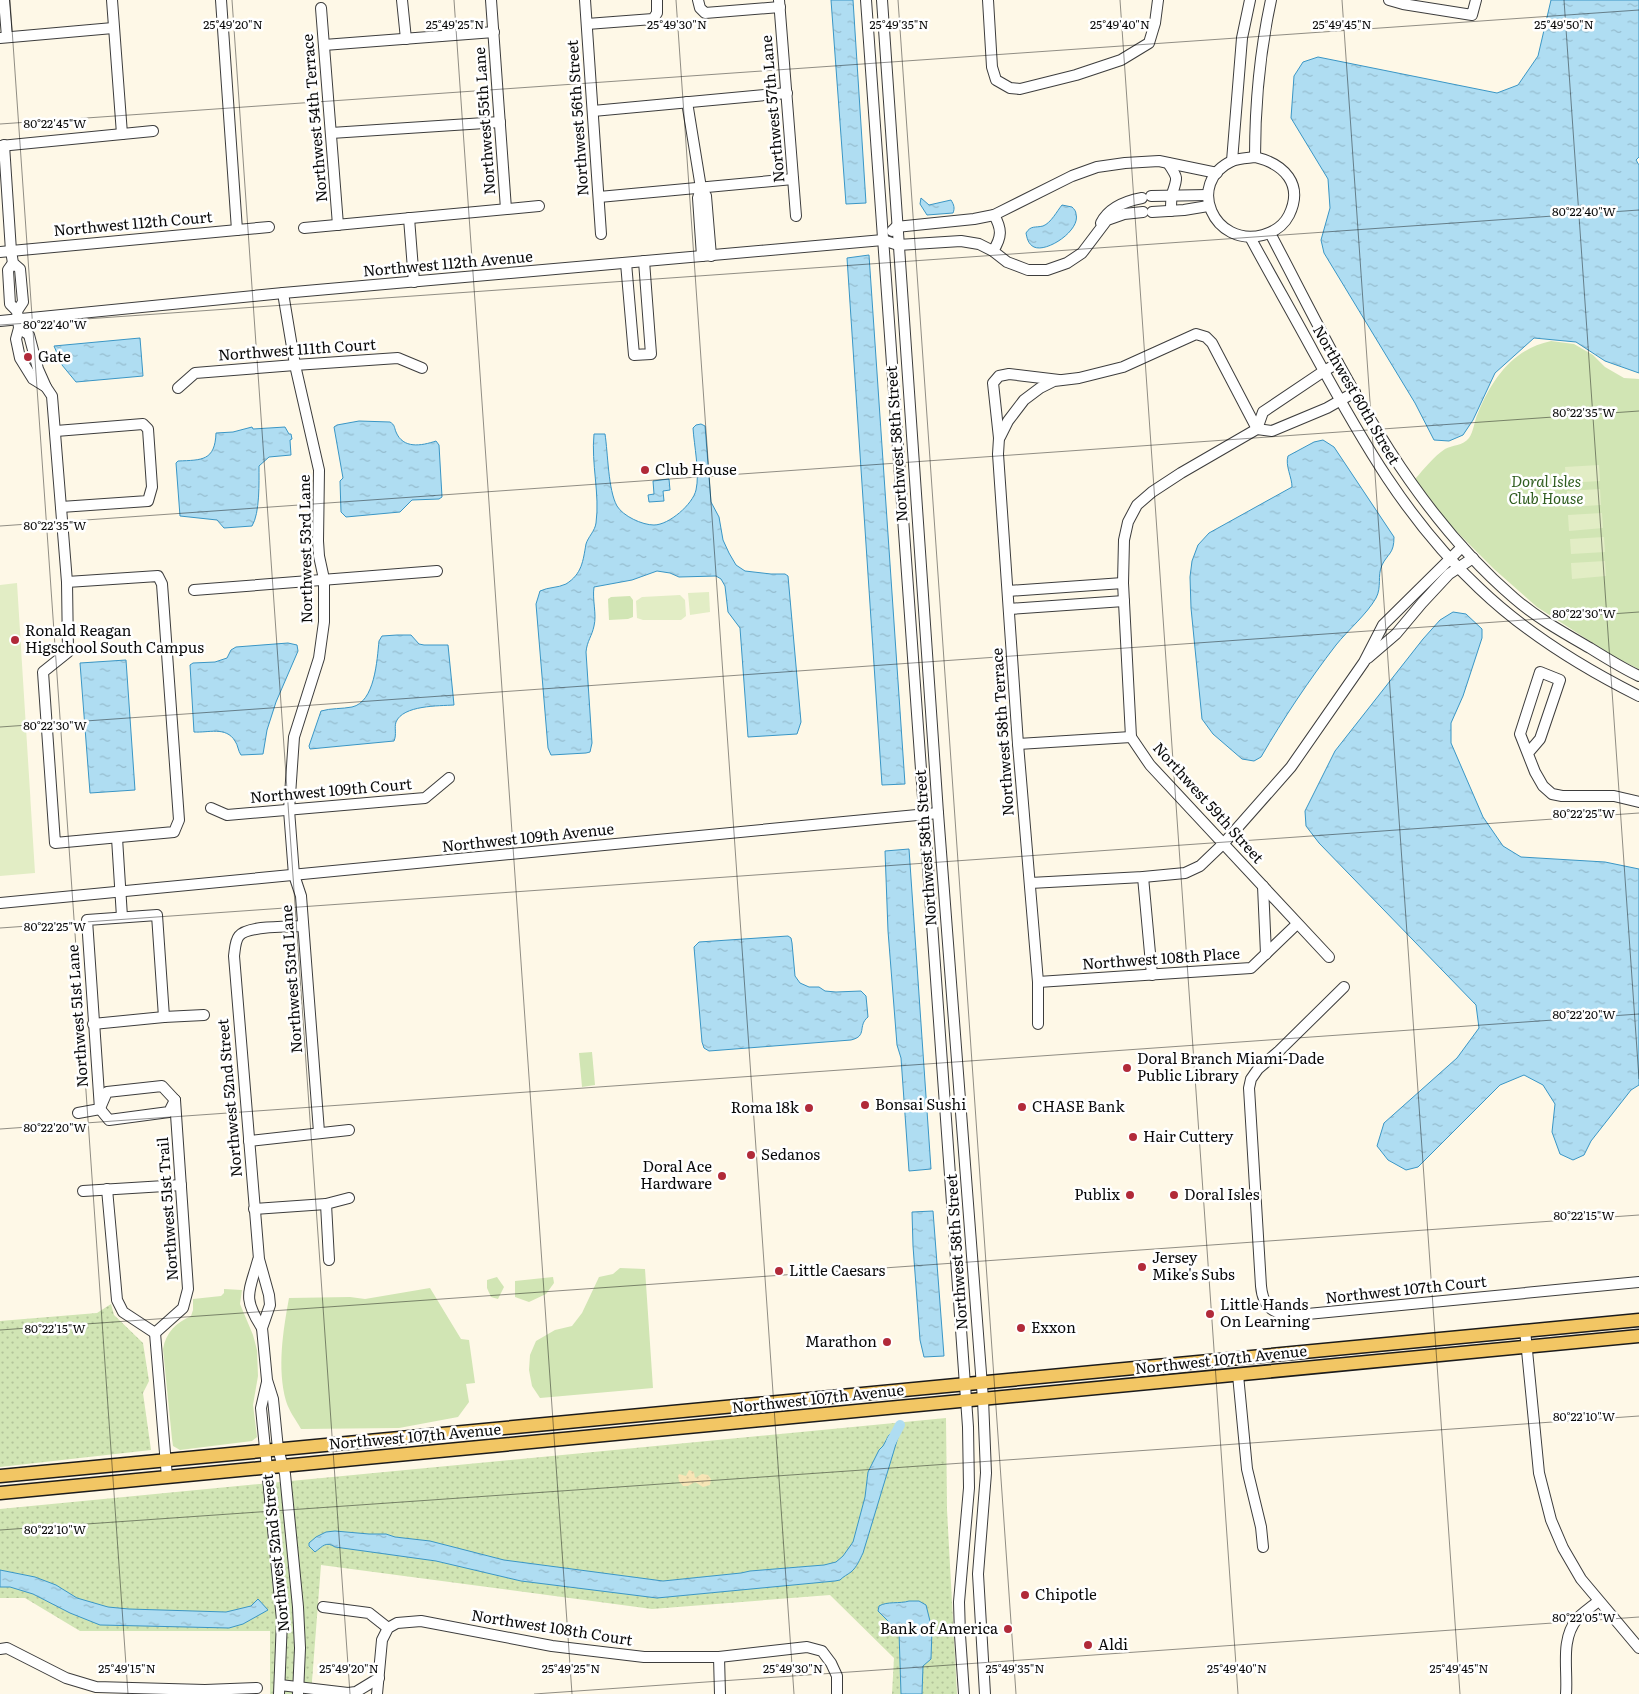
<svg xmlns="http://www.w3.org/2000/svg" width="1639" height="1694" viewBox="0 0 1639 1694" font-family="Literata,serif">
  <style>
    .grass { fill: url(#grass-dots) }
    .sand { fill: url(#sand-dots) }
    .park { fill: #d1e5b4 }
    .pitch { fill: #e2edc5 }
    .water { fill: url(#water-ripples); stroke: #3a96c5 }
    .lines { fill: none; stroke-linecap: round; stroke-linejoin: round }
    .canal { stroke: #afddf2; stroke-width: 10 }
    .minor-casing { stroke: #3d3d3d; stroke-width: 12 }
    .major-casing { stroke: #1b1b1b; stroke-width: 15 }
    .minor { stroke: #fff; stroke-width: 10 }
    .major { stroke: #f2c664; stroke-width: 12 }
    .ticks { fill: none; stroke: #0a0a0a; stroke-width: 1; stroke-opacity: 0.45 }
    .poi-dot { fill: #b12a39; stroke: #fff; stroke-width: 2 }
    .labels { text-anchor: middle; stroke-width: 5; stroke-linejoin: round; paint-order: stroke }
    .street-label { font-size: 15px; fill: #0a0a0a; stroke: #fff }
    .poi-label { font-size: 15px; fill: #0a0a0a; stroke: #fff; text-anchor: start }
    .park-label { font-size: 15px; font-style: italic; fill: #2f5d1f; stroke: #fff }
    .ticks-label { font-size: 12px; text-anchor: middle; fill: #0a0a0a; stroke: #fff; stroke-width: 5; stroke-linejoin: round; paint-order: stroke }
  </style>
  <defs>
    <pattern id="grass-dots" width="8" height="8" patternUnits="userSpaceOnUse" patternTransform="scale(1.25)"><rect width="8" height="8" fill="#d1e5b4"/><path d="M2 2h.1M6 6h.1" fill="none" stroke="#b2c399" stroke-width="1.8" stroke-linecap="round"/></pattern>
    <pattern id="sand-dots" width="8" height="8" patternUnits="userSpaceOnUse" patternTransform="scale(1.25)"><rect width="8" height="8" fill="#f7e5b6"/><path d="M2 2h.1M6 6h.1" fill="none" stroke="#d2c39b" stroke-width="1.8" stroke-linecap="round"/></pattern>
    <pattern id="water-ripples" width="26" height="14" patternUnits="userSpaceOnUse" patternTransform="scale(1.25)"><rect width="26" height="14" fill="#afddf2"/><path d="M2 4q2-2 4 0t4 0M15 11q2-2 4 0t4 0" fill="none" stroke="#95bcce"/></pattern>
  </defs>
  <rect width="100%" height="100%" fill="#fef8e7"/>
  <g class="grass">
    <path d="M111,1304L114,1315L143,1343L149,1381L143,1393L151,1450L0,1467V1321L97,1313Z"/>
    <path d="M946,1418L947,1510L957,1694H892L894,1658L830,1595L652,1609L321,1565L311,1694H270V1631H80L25,1598H0V1509Z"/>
  </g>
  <path class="sand" d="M689,1470L694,1472L695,1478L702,1474L708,1475L711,1479L710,1485L703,1487L695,1482L688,1486H683L679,1481L678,1476L679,1474L686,1476Z"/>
  <g class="park">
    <path d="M1551,341L1574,344L1593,355L1605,367L1624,378L1639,379V669L1616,658L1537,607L1494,569L1450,525L1415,479C1424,469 1434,456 1445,449C1452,445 1463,446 1469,438C1474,431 1474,421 1478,413C1492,379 1513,349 1551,341Z"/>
    <path d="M630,596L633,600V617L628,619L609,620L608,599L611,597Z"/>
    <path d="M592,1052L595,1085L582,1087L579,1053Z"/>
    <path d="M620,1268L645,1269L653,1388L540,1398L532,1386L529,1370L530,1355L536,1341L555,1330L572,1326L582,1313L599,1277L613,1274Z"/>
    <path d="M497,1277L504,1287L498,1299L491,1297L487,1288V1280Z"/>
    <path d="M553,1277L554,1283L546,1294L529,1302L515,1297V1281Z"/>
    <path d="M430,1288L461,1339L469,1340L475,1383L466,1384L469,1402L458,1417L399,1428L301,1429C296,1420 289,1411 286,1401C277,1368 283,1331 289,1298L350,1297L365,1299Z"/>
    <path d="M224,1289L242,1290L240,1304L253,1335L257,1350L258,1376L253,1405L257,1437L252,1441L180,1450L173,1446L172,1439L163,1349C166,1332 176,1323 191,1316L193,1310V1299L221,1296L224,1293Z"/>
  </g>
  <g class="pitch">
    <path d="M1599,465L1600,481L1566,483L1565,467Z"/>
    <path d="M1600,489L1601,505L1568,507L1567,491Z"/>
    <path d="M1602,513L1603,528L1569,531L1568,515Z"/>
    <path d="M1604,537L1605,552L1571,554L1570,539Z"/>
    <path d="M1605,561L1606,576L1572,579L1571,563Z"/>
    <path d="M17,583L35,873L0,876V585Z"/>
    <path d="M709,592L710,612L690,615L688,593Z"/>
    <path d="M680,595L685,600L686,616L681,620H643L637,618L636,601L642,597Z"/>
  </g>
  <g class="water">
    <path d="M831,0H853L866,203L846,204Z"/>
    <path d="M1551,0H1639V157L1636,160L1639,165V373L1605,361L1576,342L1534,338L1495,373L1473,420L1463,435L1449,441L1434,440L1415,403L1324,253L1321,240L1330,208L1328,179L1291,118L1294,76L1303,62L1318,57L1497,93L1518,85L1538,56Z"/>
    <path d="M921,198L929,205L951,200C954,205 955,208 953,213L927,215L920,204Z"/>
    <path d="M1062,205L1072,207C1074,209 1076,211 1076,214C1081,230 1047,253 1034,247C1028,244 1027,238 1026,233C1031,225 1035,228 1043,226C1051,223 1057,211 1062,205Z"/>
    <path d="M869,255L905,784L882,785L847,258Z"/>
    <path d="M140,338L143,376L76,382L62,365L54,346Z"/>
    <path d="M359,421L390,422C395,425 394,427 396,432C403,449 421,446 436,441L439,445L442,497L439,499L412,500L400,512L346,517L341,512L340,481L343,478L334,427L337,425Z"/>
    <path d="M701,424L705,426L711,502L719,517L723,540L729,553L736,565L745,571L771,574H785L788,576L801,722L797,734L748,737L740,628L728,612L725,586L721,579L716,576L679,577L670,573L657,571L632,580L594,587C592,600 597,614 594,626C592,636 587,641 586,652L592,743L590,752L586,753L551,755L548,748L536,604L540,591C548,587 558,588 566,584C582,574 583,561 586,544C588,537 595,531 596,523C600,494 591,464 594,434H605C608,453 608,490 617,506C623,516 642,525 654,525C669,525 693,504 696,490C700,473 694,445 693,428L696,425Z"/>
    <path d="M252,427L253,429L285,427L289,434H291L292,439L290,440L291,455L269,457L259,466C259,482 260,513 252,526L224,528L217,520L180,516L176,463L178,461C202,460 215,461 216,433L233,432Z"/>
    <path d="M1323,440L1334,447L1394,537C1394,554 1388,553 1382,565C1377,576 1382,587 1376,598C1367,614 1348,630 1336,645C1309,680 1283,719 1261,757L1254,761L1242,759L1213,734L1202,719L1191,608L1190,577L1192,561L1198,545L1209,533L1292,487C1292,477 1285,466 1288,456L1314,442Z"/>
    <path d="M669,479L670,490L663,491L664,501L649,502L648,495L654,494L653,481Z"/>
    <path d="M1453,612L1466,614L1482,629V638L1463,696L1451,723V743L1483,817L1503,846L1521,857L1605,862L1639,869V1085L1631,1090L1591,1141L1584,1155L1573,1160L1560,1154L1552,1132L1555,1104L1543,1085L1524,1075L1500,1085L1418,1167L1406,1170L1388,1160L1377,1146L1384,1123L1457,1058L1479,1028L1476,1005L1319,843L1306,826L1305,811L1335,751L1423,639L1440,620Z"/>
    <path d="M397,635H411L419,644L424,645H448L454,705C439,706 403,705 396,722C394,728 397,734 394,741L310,749L309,746L321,711C331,708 342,709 352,707C375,702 377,660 379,641L382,636Z"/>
    <path d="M288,643L297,645L298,651L276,702L267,730L263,754L241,755C238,751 238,745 235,741C226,726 208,733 194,732L190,665L193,663L215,662L227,658L231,650L236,647Z"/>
    <path d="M126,660L135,790L90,793L80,663Z"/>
    <path d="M909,849L931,1169L909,1171L901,1058L897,1045L888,931L885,851Z"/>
    <path d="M788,936L791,938L792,943L795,976L800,983L809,987H819L825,991L836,992L861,991L866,996L868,1017C857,1026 868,1036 851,1040L709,1051L704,1048L702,1042L694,947L699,942Z"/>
    <path d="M933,1211L944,1356L924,1357L920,1340L913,1246L912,1212Z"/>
    <path d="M895,1429L899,1431V1434L863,1553C860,1559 857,1567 851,1572C847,1575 844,1576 840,1580L835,1581L657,1598L521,1581L436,1561L335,1547C326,1541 323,1546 315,1552L309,1546V1543L316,1537L326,1532L335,1531L369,1534H386L395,1537L430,1541L504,1560L663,1581L741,1573L750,1571L824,1565L836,1562L843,1556L853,1542L865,1497L868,1472L879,1450L883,1446L889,1435Z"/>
    <path d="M0,1570L35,1577L56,1585L77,1598L108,1607L129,1609L226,1612L251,1606L258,1599L268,1610L243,1624L229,1628L100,1625L70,1613L33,1594L10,1587H0Z"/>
    <path d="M909,1601H919L926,1605L932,1629L931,1659L923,1666L922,1694H901L899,1632L878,1611L879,1606C887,1601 900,1604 909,1601Z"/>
  </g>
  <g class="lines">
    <path class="canal" d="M891,1442L900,1425"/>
    <g class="minor-casing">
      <g id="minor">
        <path d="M4,0L7,37"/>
        <path d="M112,0L122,134"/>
        <path d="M221,0L237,230"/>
        <path d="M402,0L406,39"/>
        <path d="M491,0L506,209"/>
        <path d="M585,0L601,234"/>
        <path d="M698,0L700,8L705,13L780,7"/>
        <path d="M779,0L796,216"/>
        <path d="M866,0L968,1427L969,1488L959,1602L960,1635L964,1694"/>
        <path d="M882,0L938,813L983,1399L986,1473L978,1574L985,1694"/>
        <path d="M988,0L992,67L996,80L1010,88L1020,89L1076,75L1121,60L1149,43L1155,23L1158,0"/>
        <path d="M1389,0L1403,4L1472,15L1476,0"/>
        <path d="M321,8L338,225"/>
        <path d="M587,24L653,19L657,13V0"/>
        <path d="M0,38L113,28"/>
        <path d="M324,45L494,32"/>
        <path d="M687,102L701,188L698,198L702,256"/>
        <path d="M593,111L787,93"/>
        <path d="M331,133L500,122"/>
        <path d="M4,145L11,251L13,263L20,269L23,302L17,311"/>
        <path d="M0,146L153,131"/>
        <path d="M1255,157C1284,164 1304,184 1289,215C1284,225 1274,232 1263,235C1214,248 1185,183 1232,161C1239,158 1248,158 1255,157Z"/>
        <path d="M1255,157C1255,105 1260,51 1271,0"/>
        <path d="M1232,161L1242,38L1250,0"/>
        <path d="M1168,163C1178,178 1178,177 1172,194C1171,199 1171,206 1171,211"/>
        <path d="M701,188L706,196L711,256"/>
        <path d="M1151,196L1208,195"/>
        <path d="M599,197L793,179"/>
        <path d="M1152,212L1184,210L1208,206"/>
        <path d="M409,218L414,282"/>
        <path d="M1101,223C1109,207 1126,201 1142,198"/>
        <path d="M304,228L539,206"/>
        <path d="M892,231L896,227L974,219L994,215L1072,176L1097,167L1125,163L1159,161L1217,173"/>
        <path d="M1270,233C1338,362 1401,501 1514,598C1537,618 1564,633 1590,648C1606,658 1622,668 1639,676"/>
        <path d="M1250,237C1271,276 1293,314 1314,353C1361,439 1407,521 1479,588C1526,633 1581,667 1639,696"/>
        <path d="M993,251C1002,237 1002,229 994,215"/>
        <path d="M0,252L269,227"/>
        <path d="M13,263L8,270L10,304L17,311L19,328L16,339L20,358L33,379L46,387"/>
        <path d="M626,263L634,355L651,354L644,261"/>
        <path d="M283,293L295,365L319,470L318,541L319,556L324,579V622L319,658L294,737L289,810L294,875L301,896L319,1132"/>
        <path d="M0,321L283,293L883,240L898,245L961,241L979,244L993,251L1007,262L1028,270H1047L1067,263L1082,253L1107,220L1124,214L1143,212"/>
        <path d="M19,328L29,335L38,369L46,387L52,396L67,582"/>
        <path d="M178,388L195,373L295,365L398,358L422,368"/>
        <path d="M1257,429L1263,412L1324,371L1338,363"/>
        <path d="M56,431L143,424L148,429L152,487L148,501L61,507"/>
        <path d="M1000,437L1008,421L1024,400L1040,388L1054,381L1079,378L1123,367L1196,334L1206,337L1212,343L1257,429"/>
        <path d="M158,576L162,584L179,820L174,832L55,843L43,672L68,652L67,582Z"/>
        <path d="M194,590L437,571"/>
        <path d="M1008,591L1123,583"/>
        <path d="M1009,609L1124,601"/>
        <path d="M1368,658L1396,634L1422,603L1449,574L1473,558"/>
        <path d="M1018,744L1131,737"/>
        <path d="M1528,753L1540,739L1560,680L1540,672L1520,734L1535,772L1543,786L1552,794L1562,796H1614L1639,802"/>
        <path d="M211,808L227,815L425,798L449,778"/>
        <path d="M117,838L122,917"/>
        <path d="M1143,877L1152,975"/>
        <path d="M1030,883L1143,877L1185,873L1200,866L1224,843L1291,767L1364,662L1383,625L1462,547"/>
        <path d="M1263,886L1266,954"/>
        <path d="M0,903L938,813"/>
        <path d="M1329,957L1150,765L1131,737L1123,583L1124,540L1128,522L1137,505L1152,492L1181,473L1257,429L1272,431L1327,408L1355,392"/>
        <path d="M1038,982L1251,968L1297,924"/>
        <path d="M1344,987L1279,1051L1258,1069L1251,1079L1249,1088L1261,1286C1263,1309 1275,1315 1297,1315L1639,1282"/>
        <path d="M93,1024L164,1017L204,1015"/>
        <path d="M1038,1024V982L1018,744L998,454L999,438L993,383L999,376L1009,374L1059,380"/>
        <path d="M101,1106L107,1092L162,1086L175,1100"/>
        <path d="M100,1109L87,920L157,915L164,1017"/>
        <path d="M100,1109L109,1120L169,1112L175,1100"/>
        <path d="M78,1113L100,1109"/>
        <path d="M249,1141L349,1130"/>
        <path d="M107,1189L117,1300L123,1312L155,1333"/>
        <path d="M83,1191L181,1185"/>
        <path d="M326,1204L329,1260"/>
        <path d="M254,1209L326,1204L349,1198"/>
        <path d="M258,1260C249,1293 242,1297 262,1328"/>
        <path d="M1525,1330L1539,1473L1551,1520L1563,1548L1581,1579L1639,1648"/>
        <path d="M155,1333L183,1308L188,1289L175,1100"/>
        <path d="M155,1333L167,1477"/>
        <path d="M1238,1375L1247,1469L1261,1527L1263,1547"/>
        <path d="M267,1382L261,1408L282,1620L279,1694"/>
        <path d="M323,1607L369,1613L388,1628"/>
        <path d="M0,1649L7,1648L66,1678L96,1687L205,1690L257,1688"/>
        <path d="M719,1657L720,1694"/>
        <path d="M280,1685L348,1693L356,1692L379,1678"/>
        <path d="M298,1694L300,1648L298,1607L285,1474L278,1449L273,1399L267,1380L262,1328L270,1305L269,1295L259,1259L234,956C235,949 235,941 239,936C248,925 289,927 303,926"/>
        <path d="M377,1694L382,1640L388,1628L397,1623L421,1621L552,1646L644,1657H719L807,1647L822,1651L831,1663L837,1676V1694"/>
        <path d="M1566,1694C1568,1669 1560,1640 1577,1619C1583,1612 1592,1607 1598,1601"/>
      </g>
    </g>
    <g class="major-casing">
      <g id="major">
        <path d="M0,1476L1639,1320"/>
        <path d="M0,1493L1639,1336"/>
      </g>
    </g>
    <use href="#minor" class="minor"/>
    <use href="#major" class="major"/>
  </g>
  <path class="ticks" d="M10,0L128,1694M232,0L350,1694M454,0L572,1694M676,0L794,1694M898,0L1016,1694M1120,0L1238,1694M1342,0L1460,1694M1564,0L1639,1079M0,124L1639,10M0,325L1639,210M0,526L1639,411M0,727L1639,612M0,928L1639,813M0,1129L1639,1014M0,1330L1639,1215M0,1530L1639,1416M534,1694L1639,1617"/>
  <g class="poi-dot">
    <circle cx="28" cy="357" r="5"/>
    <circle cx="645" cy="470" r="5"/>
    <circle cx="15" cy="640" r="5"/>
    <circle cx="1127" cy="1068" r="5"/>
    <circle cx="865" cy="1105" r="5"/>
    <circle cx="1022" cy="1107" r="5"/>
    <circle cx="809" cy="1108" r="5"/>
    <circle cx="1133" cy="1137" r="5"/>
    <circle cx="751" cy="1155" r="5"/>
    <circle cx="722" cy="1176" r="5"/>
    <circle cx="1130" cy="1195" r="5"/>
    <circle cx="1174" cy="1195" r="5"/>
    <circle cx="1142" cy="1267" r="5"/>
    <circle cx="779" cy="1271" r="5"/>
    <circle cx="1210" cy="1314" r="5"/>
    <circle cx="1021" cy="1328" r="5"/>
    <circle cx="887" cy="1342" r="5"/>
    <circle cx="1025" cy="1595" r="5"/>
    <circle cx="1008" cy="1629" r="5"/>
    <circle cx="1088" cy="1645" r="5"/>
  </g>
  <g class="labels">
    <g class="street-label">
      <text transform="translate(773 109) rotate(-95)" y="5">Northwest 57th Lane</text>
      <text transform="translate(315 118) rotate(-95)" y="5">Northwest 54th Terrace</text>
      <text transform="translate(578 118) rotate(-94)" y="5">Northwest 56th Street</text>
      <text transform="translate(485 121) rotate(-94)" y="5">Northwest 55th Lane</text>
      <text transform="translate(133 224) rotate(-5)" y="5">Northwest 112th Court</text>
      <text transform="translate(448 264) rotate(-5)" y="5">Northwest 112th Avenue</text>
      <text transform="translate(297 350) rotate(-4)" y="5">Northwest 111th Court</text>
      <text transform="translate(1356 395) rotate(60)" y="5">Northwest 60th Street</text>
      <text transform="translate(897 444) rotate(-94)" y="5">Northwest 58th Street</text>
      <text transform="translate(306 549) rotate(-91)" y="5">Northwest 53rd Lane</text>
      <text transform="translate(1003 732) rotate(-94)" y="5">Northwest 58th Terrace</text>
      <text transform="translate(331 791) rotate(-5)" y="5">Northwest 109th Court</text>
      <text transform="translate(1208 803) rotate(48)" y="5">Northwest 59th Street</text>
      <text transform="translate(528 838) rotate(-6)" y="5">Northwest 109th Avenue</text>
      <text transform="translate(926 848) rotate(-94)" y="5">Northwest 58th Street</text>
      <text transform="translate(1161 959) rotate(-4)" y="5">Northwest 108th Place</text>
      <text transform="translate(292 979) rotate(-94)" y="5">Northwest 53rd Lane</text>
      <text transform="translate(78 1016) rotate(-94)" y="5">Northwest 51st Lane</text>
      <text transform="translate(230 1098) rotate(-95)" y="5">Northwest 52nd Street</text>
      <text transform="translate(168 1209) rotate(-94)" y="5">Northwest 51st Trail</text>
      <text transform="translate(957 1252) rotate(-94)" y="5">Northwest 58th Street</text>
      <text transform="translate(1406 1290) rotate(-6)" y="5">Northwest 107th Court</text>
      <text transform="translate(1221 1360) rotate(-6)" y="5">Northwest 107th Avenue</text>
      <text transform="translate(818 1399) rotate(-6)" y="5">Northwest 107th Avenue</text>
      <text transform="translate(415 1437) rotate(-5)" y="5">Northwest 107th Avenue</text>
      <text transform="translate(276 1553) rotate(-96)" y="5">Northwest 52nd Street</text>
      <text transform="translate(552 1628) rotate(9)" y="5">Northwest 108th Court</text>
    </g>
    <g class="poi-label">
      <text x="38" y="362">Gate</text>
      <text x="655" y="475">Club House</text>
      <text x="25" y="636">Ronald Reagan<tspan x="25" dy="17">Higschool South Campus</tspan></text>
      <text x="1137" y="1064">Doral Branch Miami-Dade<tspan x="1137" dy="17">Public Library</tspan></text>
      <text x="875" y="1110">Bonsai Sushi</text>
      <text x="1032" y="1112">CHASE Bank</text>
      <text x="799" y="1113" text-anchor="end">Roma 18k</text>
      <text x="1143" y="1142">Hair Cuttery</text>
      <text x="761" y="1160">Sedanos</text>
      <text x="712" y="1172" text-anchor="end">Doral Ace<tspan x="712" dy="17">Hardware</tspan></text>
      <text x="1120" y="1200" text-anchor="end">Publix</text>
      <text x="1184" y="1200">Doral Isles</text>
      <text x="1152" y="1263">Jersey<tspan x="1152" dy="17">Mike's Subs</tspan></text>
      <text x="789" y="1276">Little Caesars</text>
      <text x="1220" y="1310">Little Hands<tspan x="1220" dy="17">On Learning</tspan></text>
      <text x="1031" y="1333">Exxon</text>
      <text x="877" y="1347" text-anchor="end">Marathon</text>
      <text x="1035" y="1600">Chipotle</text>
      <text x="998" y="1634" text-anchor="end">Bank of America</text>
      <text x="1098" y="1650">Aldi</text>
    </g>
    <g class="park-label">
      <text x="1546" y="487">Doral Isles<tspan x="1546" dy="17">Club House</tspan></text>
    </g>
  </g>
  <g class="ticks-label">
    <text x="233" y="29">25°49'20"N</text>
    <text x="455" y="29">25°49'25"N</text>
    <text x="677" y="29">25°49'30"N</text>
    <text x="899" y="29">25°49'35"N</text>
    <text x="1120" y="29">25°49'40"N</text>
    <text x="1342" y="29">25°49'45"N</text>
    <text x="1564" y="29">25°49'50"N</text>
    <text x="55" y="128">80°22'45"W</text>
    <text x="1584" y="216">80°22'40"W</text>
    <text x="55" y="329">80°22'40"W</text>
    <text x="1584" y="417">80°22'35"W</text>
    <text x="55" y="530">80°22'35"W</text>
    <text x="1584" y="618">80°22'30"W</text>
    <text x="55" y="730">80°22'30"W</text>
    <text x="1584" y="818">80°22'25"W</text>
    <text x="55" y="931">80°22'25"W</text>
    <text x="1584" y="1019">80°22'20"W</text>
    <text x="55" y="1132">80°22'20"W</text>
    <text x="1584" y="1220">80°22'15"W</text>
    <text x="55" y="1333">80°22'15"W</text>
    <text x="1584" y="1421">80°22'10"W</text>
    <text x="55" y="1534">80°22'10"W</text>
    <text x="1584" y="1622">80°22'05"W</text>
    <text x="127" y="1673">25°49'15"N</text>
    <text x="349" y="1673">25°49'20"N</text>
    <text x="571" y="1673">25°49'25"N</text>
    <text x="793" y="1673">25°49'30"N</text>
    <text x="1015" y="1673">25°49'35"N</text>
    <text x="1237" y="1673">25°49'40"N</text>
    <text x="1459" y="1673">25°49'45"N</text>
  </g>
</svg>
